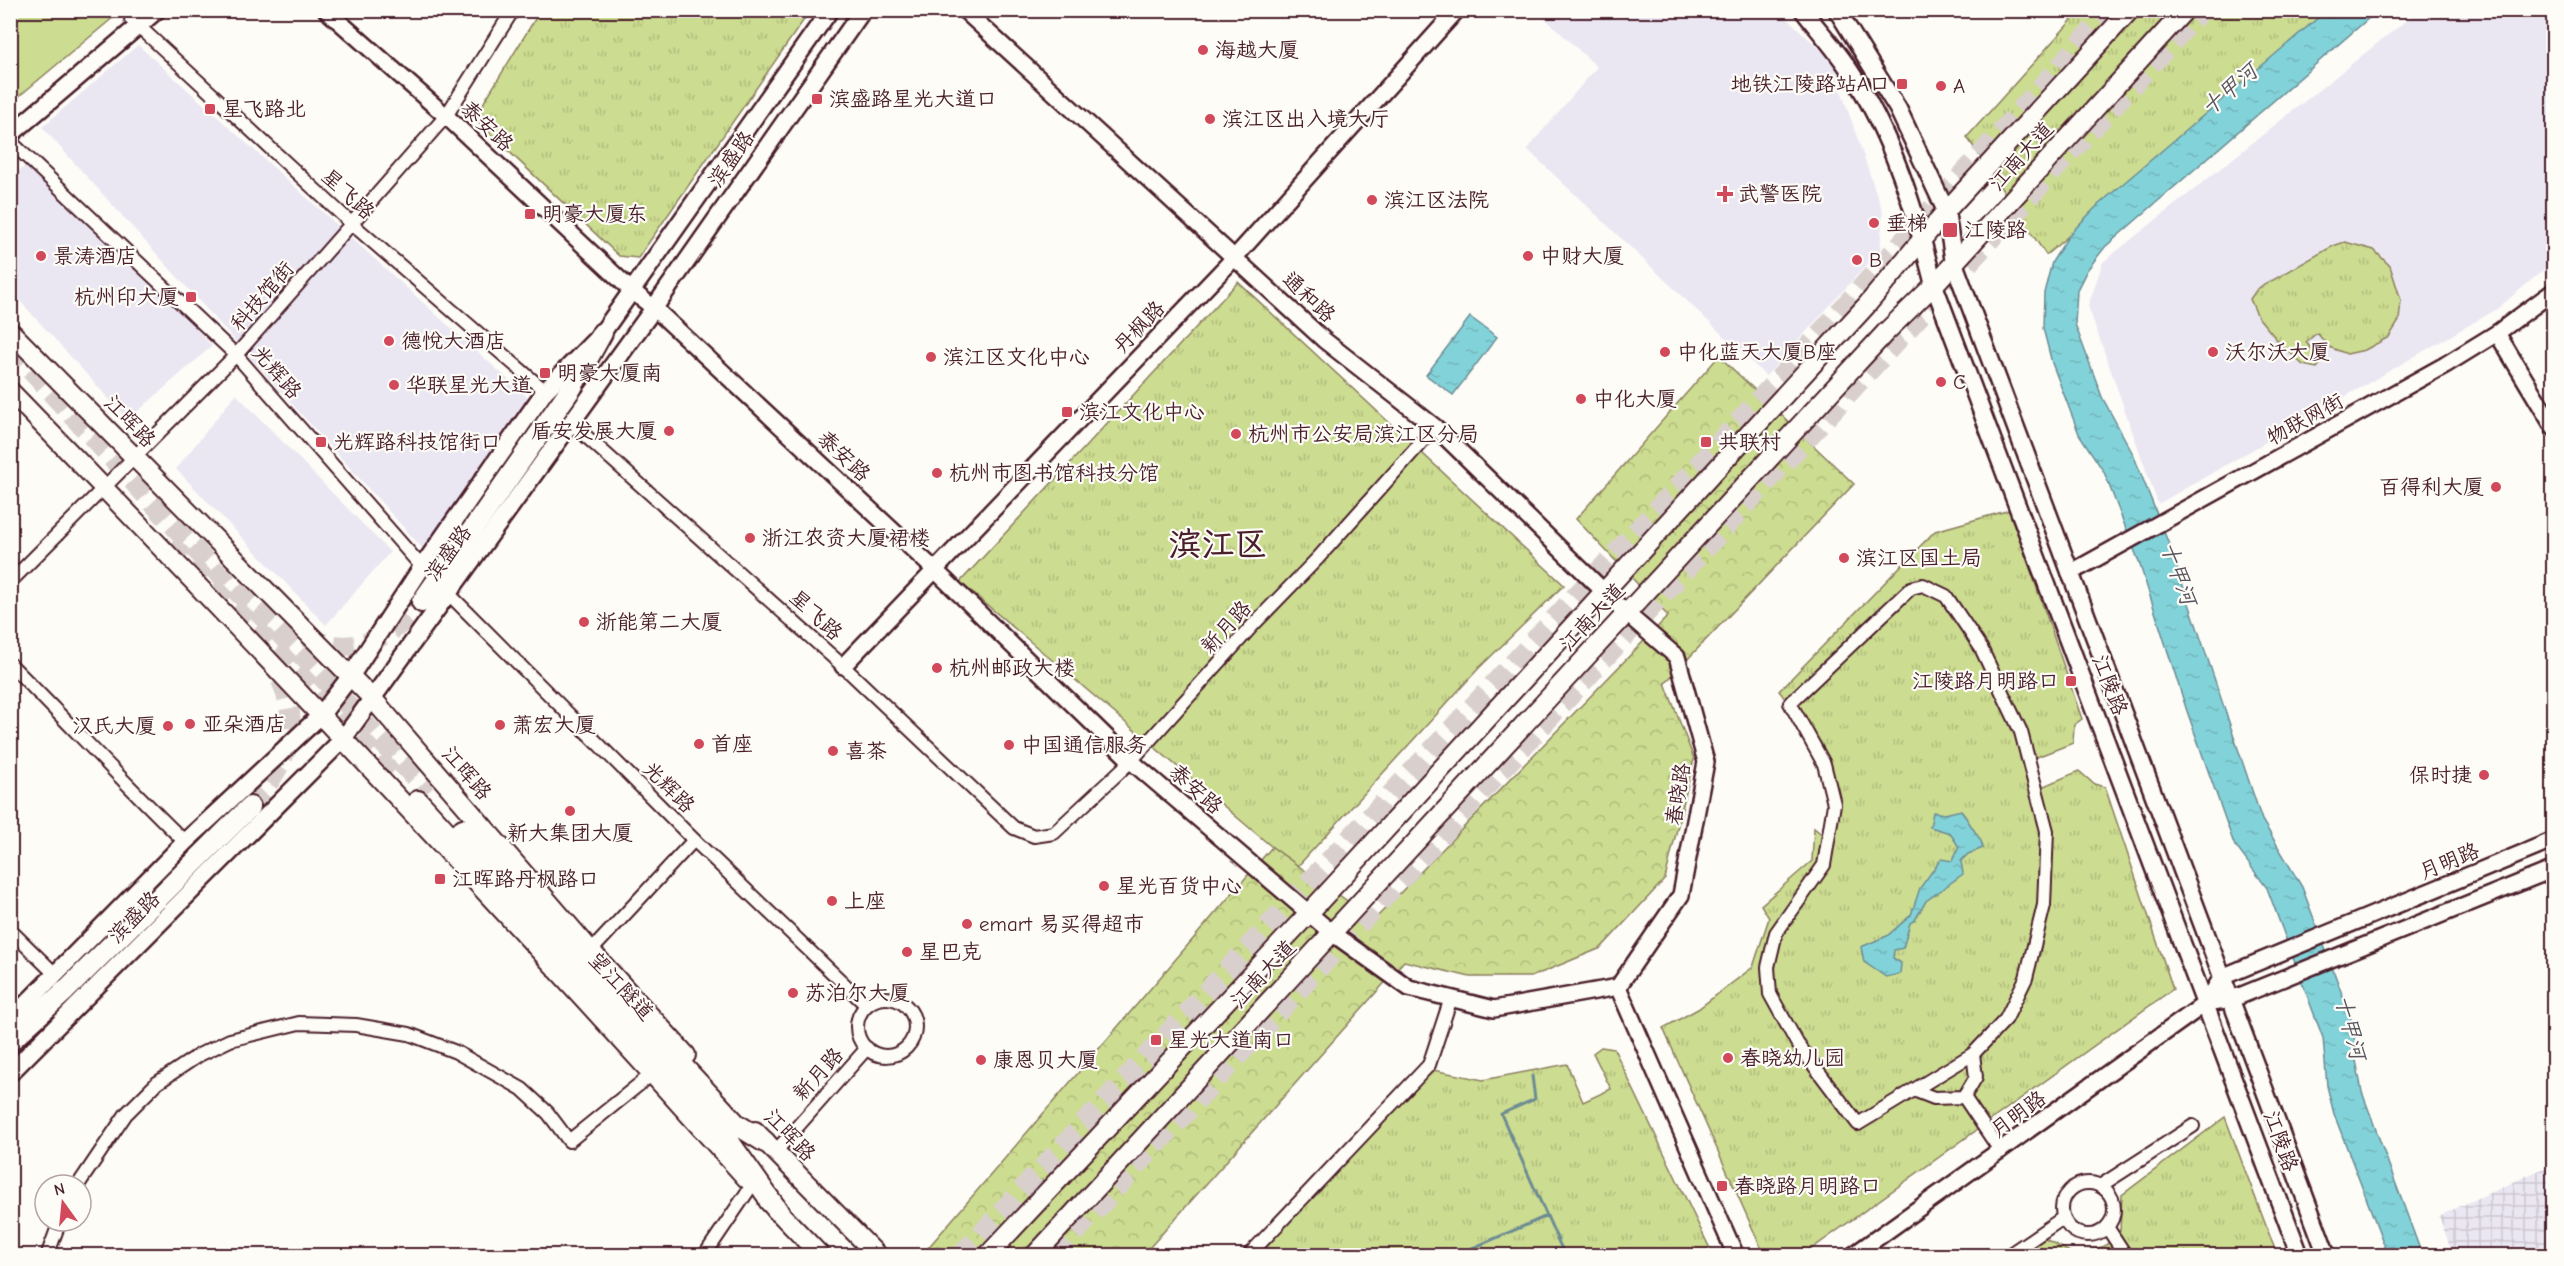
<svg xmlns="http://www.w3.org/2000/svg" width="2564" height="1266" viewBox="0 0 2564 1266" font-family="'Comic Neue','LXGW WenKai TC',sans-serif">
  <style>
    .built { fill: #ebe7f2 }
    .industrial { fill: url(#industrial-grid) }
    .grass { fill: url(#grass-tufts); stroke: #8b7e5e; stroke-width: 1.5 }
    .forest { fill: url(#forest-crowns); stroke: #8b7e5e; stroke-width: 1.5 }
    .green { fill: #ccdc90; stroke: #8b7e5e; stroke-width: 1.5 }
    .water { fill: url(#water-ripples); stroke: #6c8b93; stroke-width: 1.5 }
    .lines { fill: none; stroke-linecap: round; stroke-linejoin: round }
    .stream { stroke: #6c8b93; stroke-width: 3 }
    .trunk-tunnel { stroke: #d9d0ce; stroke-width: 20; stroke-dasharray: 20 10; stroke-linecap: butt }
    .minor-casing { stroke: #4a1f2b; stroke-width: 16 }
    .tertiary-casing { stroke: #4a1f2b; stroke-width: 20 }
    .secondary-casing { stroke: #4a1f2b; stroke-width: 21 }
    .primary-casing { stroke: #4a1f2b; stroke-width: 22 }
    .trunk-casing { stroke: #4a1f2b; stroke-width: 24 }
    .minor { stroke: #fdfcf7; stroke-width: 12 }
    .tertiary { stroke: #fdfcf7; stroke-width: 15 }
    .secondary { stroke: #fdfcf7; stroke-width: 16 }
    .primary { stroke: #fdfcf7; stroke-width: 18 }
    .trunk { stroke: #fdfcf7; stroke-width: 20 }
    .poi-dot { fill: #d1495b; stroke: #fdfcf7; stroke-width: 2 }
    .labels { text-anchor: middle; stroke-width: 4.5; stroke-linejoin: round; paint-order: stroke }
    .poi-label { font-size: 21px; fill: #4a1f2b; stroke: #fdfcf7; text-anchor: start }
    .street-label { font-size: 21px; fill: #4a1f2b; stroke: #fdfcf7 }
    .water-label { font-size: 22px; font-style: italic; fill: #5b555f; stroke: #fdfcf7 }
    .town-label { font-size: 33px; font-weight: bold; fill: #4a1f2b; stroke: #fdfcf7 }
  </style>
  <defs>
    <pattern id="industrial-grid" width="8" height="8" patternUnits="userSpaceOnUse" patternTransform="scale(1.5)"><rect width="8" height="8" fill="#ebe7f2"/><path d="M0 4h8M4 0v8" fill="none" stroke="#cbc6d0"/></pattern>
    <pattern id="grass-tufts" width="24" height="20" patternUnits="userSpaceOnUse" patternTransform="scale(1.5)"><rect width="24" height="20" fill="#ccdc90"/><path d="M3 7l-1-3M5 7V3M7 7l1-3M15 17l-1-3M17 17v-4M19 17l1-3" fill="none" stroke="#b1bc7c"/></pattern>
    <pattern id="forest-crowns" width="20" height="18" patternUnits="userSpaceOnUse" patternTransform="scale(1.5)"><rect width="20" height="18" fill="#ccdc90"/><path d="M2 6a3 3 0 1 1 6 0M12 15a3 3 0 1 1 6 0" fill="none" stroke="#b1bc7c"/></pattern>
    <pattern id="water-ripples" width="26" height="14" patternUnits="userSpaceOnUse" patternTransform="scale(1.5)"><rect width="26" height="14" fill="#82d3d9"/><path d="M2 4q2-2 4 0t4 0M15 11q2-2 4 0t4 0" fill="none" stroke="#72b5ba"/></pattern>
  </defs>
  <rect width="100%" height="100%" fill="#fdfcf7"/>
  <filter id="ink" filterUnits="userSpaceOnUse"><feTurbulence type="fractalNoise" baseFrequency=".0167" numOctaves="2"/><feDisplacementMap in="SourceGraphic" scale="12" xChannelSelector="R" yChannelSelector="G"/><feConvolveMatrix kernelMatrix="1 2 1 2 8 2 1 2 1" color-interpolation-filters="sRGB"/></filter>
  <g filter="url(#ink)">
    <g class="built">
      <path d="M1537,11H1779L1836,64L1841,90L1883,213L1880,250L1766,376L1527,149L1597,67Z"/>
      <path d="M2418,11H2553V262L2497,309L2158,504L2088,306L2103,262Z"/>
      <path d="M138,45L533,402L423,549L42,127Z"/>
      <path d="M38,155L212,346L128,420L11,291V178Z"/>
      <path d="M236,394L390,552L326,625L176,469Z"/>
    </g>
    <path class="industrial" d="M2553,1164V1255H2453L2439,1216Z"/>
    <g class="grass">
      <path d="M540,11V10L810,11L638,258L619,256L479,123L484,102Z"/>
      <path d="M2080,11H2335L2046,255L1967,137Z"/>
      <path d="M2345,242L2374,250L2390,266L2401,300L2399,321L2389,337L2365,350L2347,354L2329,347L2317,333L2306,342L2322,362L2317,368L2303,365L2277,340L2258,317L2250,299L2257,289L2333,246Z"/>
      <path d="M1238,282L1564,585L1479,668L1298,866L1272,847L960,582Z"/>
      <path d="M2010,510L2082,719L2074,725L2073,743L2029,760L2037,789L2079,771L2094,784L2105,787L2173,989L1803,1255H1772L1763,1252L1663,1028L1698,1009L1753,967L1769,918L1761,905L1812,861L1814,828L1828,839C1830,828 1835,814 1834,803C1830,767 1803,718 1779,691L1935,531Z"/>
      <path d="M1601,1047L1614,1049L1713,1255L1253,1256L1433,1070L1483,1080L1567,1064L1583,1102L1611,1089L1593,1053Z"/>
      <path d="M2225,1117L2277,1255L2007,1256L2038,1235L2075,1255L2105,1246L2120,1230L2122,1195Z"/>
    </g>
    <path class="forest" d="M1719,356L1854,484L1665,683L1694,759L1665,879L1601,948L1531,977H1470L1404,961L1143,1255L921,1256L1272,847L1374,920L1668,616L1576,519Z"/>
    <path class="green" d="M11,10H121V11L11,103Z"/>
    <g class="water">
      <path d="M2326,11H2377L2105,247L2087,270L2077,290L2075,324L2102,397L2133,454L2170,547L2262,820L2302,887L2338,983L2354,1028L2355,1055L2362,1092L2422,1255H2388L2334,1114L2327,1086L2323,1038L2267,888L2234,844L2187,711L2139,562L2104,472L2079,434L2052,363L2043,328L2044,293L2052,262L2069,235L2098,205Z"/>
      <path d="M1470,317L1497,337L1453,395L1426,375Z"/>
      <path d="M1961,810L1981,841L1983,848L1968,854L1961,861L1963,874L1926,901L1915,920L1910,923L1903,948L1894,950L1893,958L1901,963L1900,974L1886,977L1864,962L1861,947L1887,936L1911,915L1920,888L1941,859L1952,861L1959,847L1950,833L1930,827L1933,812L1945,814Z"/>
    </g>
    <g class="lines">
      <g class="stream">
        <path d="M1532,1076L1535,1099L1501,1114L1565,1256"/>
        <path d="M1454,1256L1547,1216"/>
        <path d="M1545,1256L1562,1249"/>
      </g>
      <g class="trunk-tunnel">
        <path d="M10,348L206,561L305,659L428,792"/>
        <path d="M170,544L271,644L392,773"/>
        <path d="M306,637C353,658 392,639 422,602"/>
        <path d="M250,807C290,760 305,724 274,666"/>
        <path d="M960,1256L1804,351L2110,10"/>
        <path d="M1054,1256L2202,10"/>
      </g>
      <g class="minor-casing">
        <g id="minor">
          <path d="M131,19L351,223L545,391"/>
          <path d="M10,141L236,355L422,567"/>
          <path d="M570,422L843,666L1014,828L1034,836L1054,833L1131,761L1253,625L1318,558L1435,427"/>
          <path d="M10,582L236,355L446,116L513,10"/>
          <path d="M1923,585L1946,596L1981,648L2021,732L2047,831L2044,905L2026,978L2006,1019L1973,1054L1858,1124L1797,1043L1770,994L1768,967L1776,933L1824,865L1834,804L1824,764L1790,703L1911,588Z"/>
          <path d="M448,593L694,840L866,1005"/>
          <path d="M10,664C69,723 125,784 185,842"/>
          <path d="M10,930L55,974"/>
          <path d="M591,951L694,840"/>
          <circle cx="886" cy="1027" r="29"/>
          <path d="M1916,1091L1934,1098L1964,1097L1976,1077L1973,1054"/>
          <path d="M1964,1097L2001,1152"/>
          <path d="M775,1152L867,1048"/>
          <circle cx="2088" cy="1209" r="26"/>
          <path d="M78,1185L126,1114L157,1083L199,1055L230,1040L299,1023L356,1025L409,1034L456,1052L522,1089L548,1113L569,1141L652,1074"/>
          <path d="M2100,1186L2193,1126"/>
          <path d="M2107,1227L2126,1256"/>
          <path d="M47,1256L60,1221"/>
          <path d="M704,1256L752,1185"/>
          <path d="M1248,1256L1429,1065L1451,998"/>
          <path d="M2007,1256L2063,1218"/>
        </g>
      </g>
      <g class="tertiary-casing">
        <g id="tertiary">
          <path d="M326,10L446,116L632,291L654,308L936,571L1131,761L1332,933L1409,988L1494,1009L1618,987L1681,895L1706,762L1677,657L1626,613L1435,427L1324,340L964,10"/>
          <path d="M2497,333L2554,428"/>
          <path d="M2070,573L2445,365L2497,333L2554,291"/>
          <path d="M843,666L1236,256L1457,10"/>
          <path d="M1618,987L1736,1256"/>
          <path d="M2206,1003L2232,999L2554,869"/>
          <path d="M1852,1256L2206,1003L2222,977L2554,840"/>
        </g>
      </g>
      <g class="secondary-casing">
        <g id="secondary">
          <path d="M1803,10C1818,30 1835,48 1848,68C1892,133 1915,210 1934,285L2300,1256"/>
          <path d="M1837,10L1898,109L1946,211L1954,263L2327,1256"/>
          <path d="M10,135L157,10"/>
          <path d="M10,1020L185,842L320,716L350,677L422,567L545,391L602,333L830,10"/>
          <path d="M10,1073L343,739L654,308L863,10"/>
        </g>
      </g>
      <g class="primary-casing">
        <g id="primary">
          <path d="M10,331L372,698L591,951L686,1055"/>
          <path d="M10,391C261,649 507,911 747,1179"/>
          <path d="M755,1131L878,1256"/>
          <path d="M768,1201L821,1256"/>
          <path d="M987,1256L1309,913L1724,461L1866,306L1946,211L2130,10"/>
          <path d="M1034,1256L1885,333L1934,285L2185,10"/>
        </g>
      </g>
      <g class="trunk-casing">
        <g id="trunk">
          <path d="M422,602L572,387L602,333"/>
          <path d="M418,801L723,1133L778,1211"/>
          <path d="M463,829L736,1124L765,1142"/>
          <path d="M10,1041L65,991L250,807"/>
        </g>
      </g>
      <use href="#minor" class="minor"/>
      <use href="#tertiary" class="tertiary"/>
      <use href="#secondary" class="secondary"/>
      <use href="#primary" class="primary"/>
      <use href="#trunk" class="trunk"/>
    </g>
  </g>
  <g class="poi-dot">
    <circle cx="1203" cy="50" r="6"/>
    <rect x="1896" y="78" width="12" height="12" rx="3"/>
    <circle cx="1941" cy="86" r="6"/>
    <rect x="811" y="93" width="12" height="12" rx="3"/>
    <rect x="204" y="103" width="12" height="12" rx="3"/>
    <circle cx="1210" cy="119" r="6"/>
    <path d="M1722 185h6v6h6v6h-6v6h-6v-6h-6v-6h6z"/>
    <circle cx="1372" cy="200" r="6"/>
    <rect x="524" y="208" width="12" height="12" rx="3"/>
    <circle cx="1874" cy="223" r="6"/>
    <rect x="1942" y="222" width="16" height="16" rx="3"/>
    <circle cx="41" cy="256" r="6"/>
    <circle cx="1528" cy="256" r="6"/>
    <circle cx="1857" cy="260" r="6"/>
    <rect x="185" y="291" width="12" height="12" rx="3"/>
    <circle cx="389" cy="341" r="6"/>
    <circle cx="1665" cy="352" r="6"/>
    <circle cx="2213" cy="352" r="6"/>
    <circle cx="931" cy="357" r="6"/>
    <rect x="539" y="367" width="12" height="12" rx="3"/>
    <circle cx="1941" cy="382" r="6"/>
    <circle cx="394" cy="385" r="6"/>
    <circle cx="1581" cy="399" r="6"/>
    <rect x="1061" y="406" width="12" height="12" rx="3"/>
    <circle cx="669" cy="431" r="6"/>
    <circle cx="1236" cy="434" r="6"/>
    <rect x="315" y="436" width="12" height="12" rx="3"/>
    <rect x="1700" y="436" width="12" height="12" rx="3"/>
    <circle cx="937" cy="473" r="6"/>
    <circle cx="2496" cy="487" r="6"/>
    <circle cx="750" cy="538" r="6"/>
    <circle cx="1844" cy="558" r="6"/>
    <circle cx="584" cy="622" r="6"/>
    <circle cx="937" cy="668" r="6"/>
    <rect x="2065" y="675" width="12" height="12" rx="3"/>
    <circle cx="190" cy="724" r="6"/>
    <circle cx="500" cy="725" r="6"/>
    <circle cx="168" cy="726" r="6"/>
    <circle cx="699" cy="744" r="6"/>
    <circle cx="1009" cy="745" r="6"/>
    <circle cx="833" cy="751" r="6"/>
    <circle cx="2484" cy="775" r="6"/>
    <circle cx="570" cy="811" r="6"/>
    <rect x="434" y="873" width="12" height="12" rx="3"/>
    <circle cx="1104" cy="886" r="6"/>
    <circle cx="832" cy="901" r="6"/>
    <circle cx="967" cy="924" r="6"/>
    <circle cx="907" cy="952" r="6"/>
    <circle cx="793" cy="993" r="6"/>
    <rect x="1150" y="1034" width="12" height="12" rx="3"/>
    <circle cx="1728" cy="1058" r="6"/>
    <circle cx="981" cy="1060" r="6"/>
    <rect x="1716" y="1180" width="12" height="12" rx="3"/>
  </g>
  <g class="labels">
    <g class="poi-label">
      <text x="1215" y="57">海越大厦</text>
      <text x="1890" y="91" text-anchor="end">地铁江陵路站A口</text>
      <text x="1953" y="93">A</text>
      <text x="829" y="106">滨盛路星光大道口</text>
      <text x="222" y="116">星飞路北</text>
      <text x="1222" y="126">滨江区出入境大厅</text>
      <text x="1738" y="201">武警医院</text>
      <text x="1384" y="207">滨江区法院</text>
      <text x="542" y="221">明豪大厦东</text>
      <text x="1886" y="230">垂梯</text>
      <text x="1964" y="237">江陵路</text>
      <text x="53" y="263">景涛酒店</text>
      <text x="1540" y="263">中财大厦</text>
      <text x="1869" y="267">B</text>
      <text x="179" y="304" text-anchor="end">杭州印大厦</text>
      <text x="401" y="348">德悦大酒店</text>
      <text x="1677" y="359">中化蓝天大厦B座</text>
      <text x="2225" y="359">沃尔沃大厦</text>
      <text x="943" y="364">滨江区文化中心</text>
      <text x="557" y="380">明豪大厦南</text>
      <text x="1953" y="389">C</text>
      <text x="406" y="392">华联星光大道</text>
      <text x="1593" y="406">中化大厦</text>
      <text x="1079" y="419">滨江文化中心</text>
      <text x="657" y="438" text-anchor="end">盾安发展大厦</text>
      <text x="1248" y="441">杭州市公安局滨江区分局</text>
      <text x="333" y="449">光辉路科技馆街口</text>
      <text x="1718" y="449">共联村</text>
      <text x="949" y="480">杭州市图书馆科技分馆</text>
      <text x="2484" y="494" text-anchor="end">百得利大厦</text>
      <text x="762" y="545">浙江农资大厦裙楼</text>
      <text x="1856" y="565">滨江区国土局</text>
      <text x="596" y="629">浙能第二大厦</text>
      <text x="949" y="675">杭州邮政大楼</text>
      <text x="2059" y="688" text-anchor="end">江陵路月明路口</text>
      <text x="202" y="731">亚朵酒店</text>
      <text x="512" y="732">萧宏大厦</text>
      <text x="156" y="733" text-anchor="end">汉氏大厦</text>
      <text x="711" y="751">首座</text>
      <text x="1021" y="752">中国通信服务</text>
      <text x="845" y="758">喜茶</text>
      <text x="2472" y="782" text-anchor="end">保时捷</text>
      <text x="570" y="840" text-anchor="middle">新大集团大厦</text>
      <text x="452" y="886">江晖路丹枫路口</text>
      <text x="1116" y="893">星光百货中心</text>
      <text x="844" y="908">上座</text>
      <text x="979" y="931">emart 易买得超市</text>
      <text x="919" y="959">星巴克</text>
      <text x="805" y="1000">苏泊尔大厦</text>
      <text x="1168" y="1047">星光大道南口</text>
      <text x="1740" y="1065">春晓幼儿园</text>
      <text x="993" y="1067">康恩贝大厦</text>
      <text x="1734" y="1193">春晓路月明路口</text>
    </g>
    <g class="street-label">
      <text transform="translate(487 126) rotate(43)" y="7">泰安路</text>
      <text transform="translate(2021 156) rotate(-48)" y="7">江南大道</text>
      <text transform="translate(731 159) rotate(-55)" y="7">滨盛路</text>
      <text transform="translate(348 194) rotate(42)" y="7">星飞路</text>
      <text transform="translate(262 296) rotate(-49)" y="7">科技馆街</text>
      <text transform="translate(1309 297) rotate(43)" y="7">通和路</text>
      <text transform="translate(1139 327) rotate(-46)" y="7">丹枫路</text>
      <text transform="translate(277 372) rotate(49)" y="7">光辉路</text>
      <text transform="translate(2305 419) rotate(-29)" y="7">物联网街</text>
      <text transform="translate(130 421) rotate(46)" y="7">江晖路</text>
      <text transform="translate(844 456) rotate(43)" y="7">泰安路</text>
      <text transform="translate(448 553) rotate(-54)" y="7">滨盛路</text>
      <text transform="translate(816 615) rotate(42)" y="7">星飞路</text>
      <text transform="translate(1592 617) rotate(-47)" y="7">江南大道</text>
      <text transform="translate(1226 627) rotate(-48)" y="7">新月路</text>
      <text transform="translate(2110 685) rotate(69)" y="7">江陵路</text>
      <text transform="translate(467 773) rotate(49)" y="7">江晖路</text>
      <text transform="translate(669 787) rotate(45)" y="7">光辉路</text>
      <text transform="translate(1196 789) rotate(41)" y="7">泰安路</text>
      <text transform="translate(1678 794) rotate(-81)" y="7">春晓路</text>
      <text transform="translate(2449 861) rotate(-22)" y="7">月明路</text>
      <text transform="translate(134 917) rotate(-45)" y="7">滨盛路</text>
      <text transform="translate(1263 974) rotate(-47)" y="7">江南大道</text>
      <text transform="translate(621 986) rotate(47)" y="7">望江隧道</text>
      <text transform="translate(818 1074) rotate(-48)" y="7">新月路</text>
      <text transform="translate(2018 1114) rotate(-36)" y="7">月明路</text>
      <text transform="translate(790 1135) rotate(46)" y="7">江晖路</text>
      <text transform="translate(2281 1141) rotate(70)" y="7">江陵路</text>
    </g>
    <g class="water-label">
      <text transform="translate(2229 89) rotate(-41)" y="8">十甲河</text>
      <text transform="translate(2179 573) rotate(70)" y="8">十甲河</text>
      <text transform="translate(2351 1027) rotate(75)" y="8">十甲河</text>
    </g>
    <g class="town-label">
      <text x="1218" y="555">滨江区</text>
    </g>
  </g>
  <rect width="2564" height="1266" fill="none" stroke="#fdfcf7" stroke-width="36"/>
  <rect x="18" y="18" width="2528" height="1230" fill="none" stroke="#4a1f2b" stroke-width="2" filter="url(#ink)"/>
  <g transform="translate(63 1203) rotate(345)"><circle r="28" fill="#fdfcf7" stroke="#b5a4a5" stroke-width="1.5"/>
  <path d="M0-4.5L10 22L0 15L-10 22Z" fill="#d1495b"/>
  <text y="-9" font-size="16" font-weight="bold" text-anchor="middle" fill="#4a1f2b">N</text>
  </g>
</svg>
